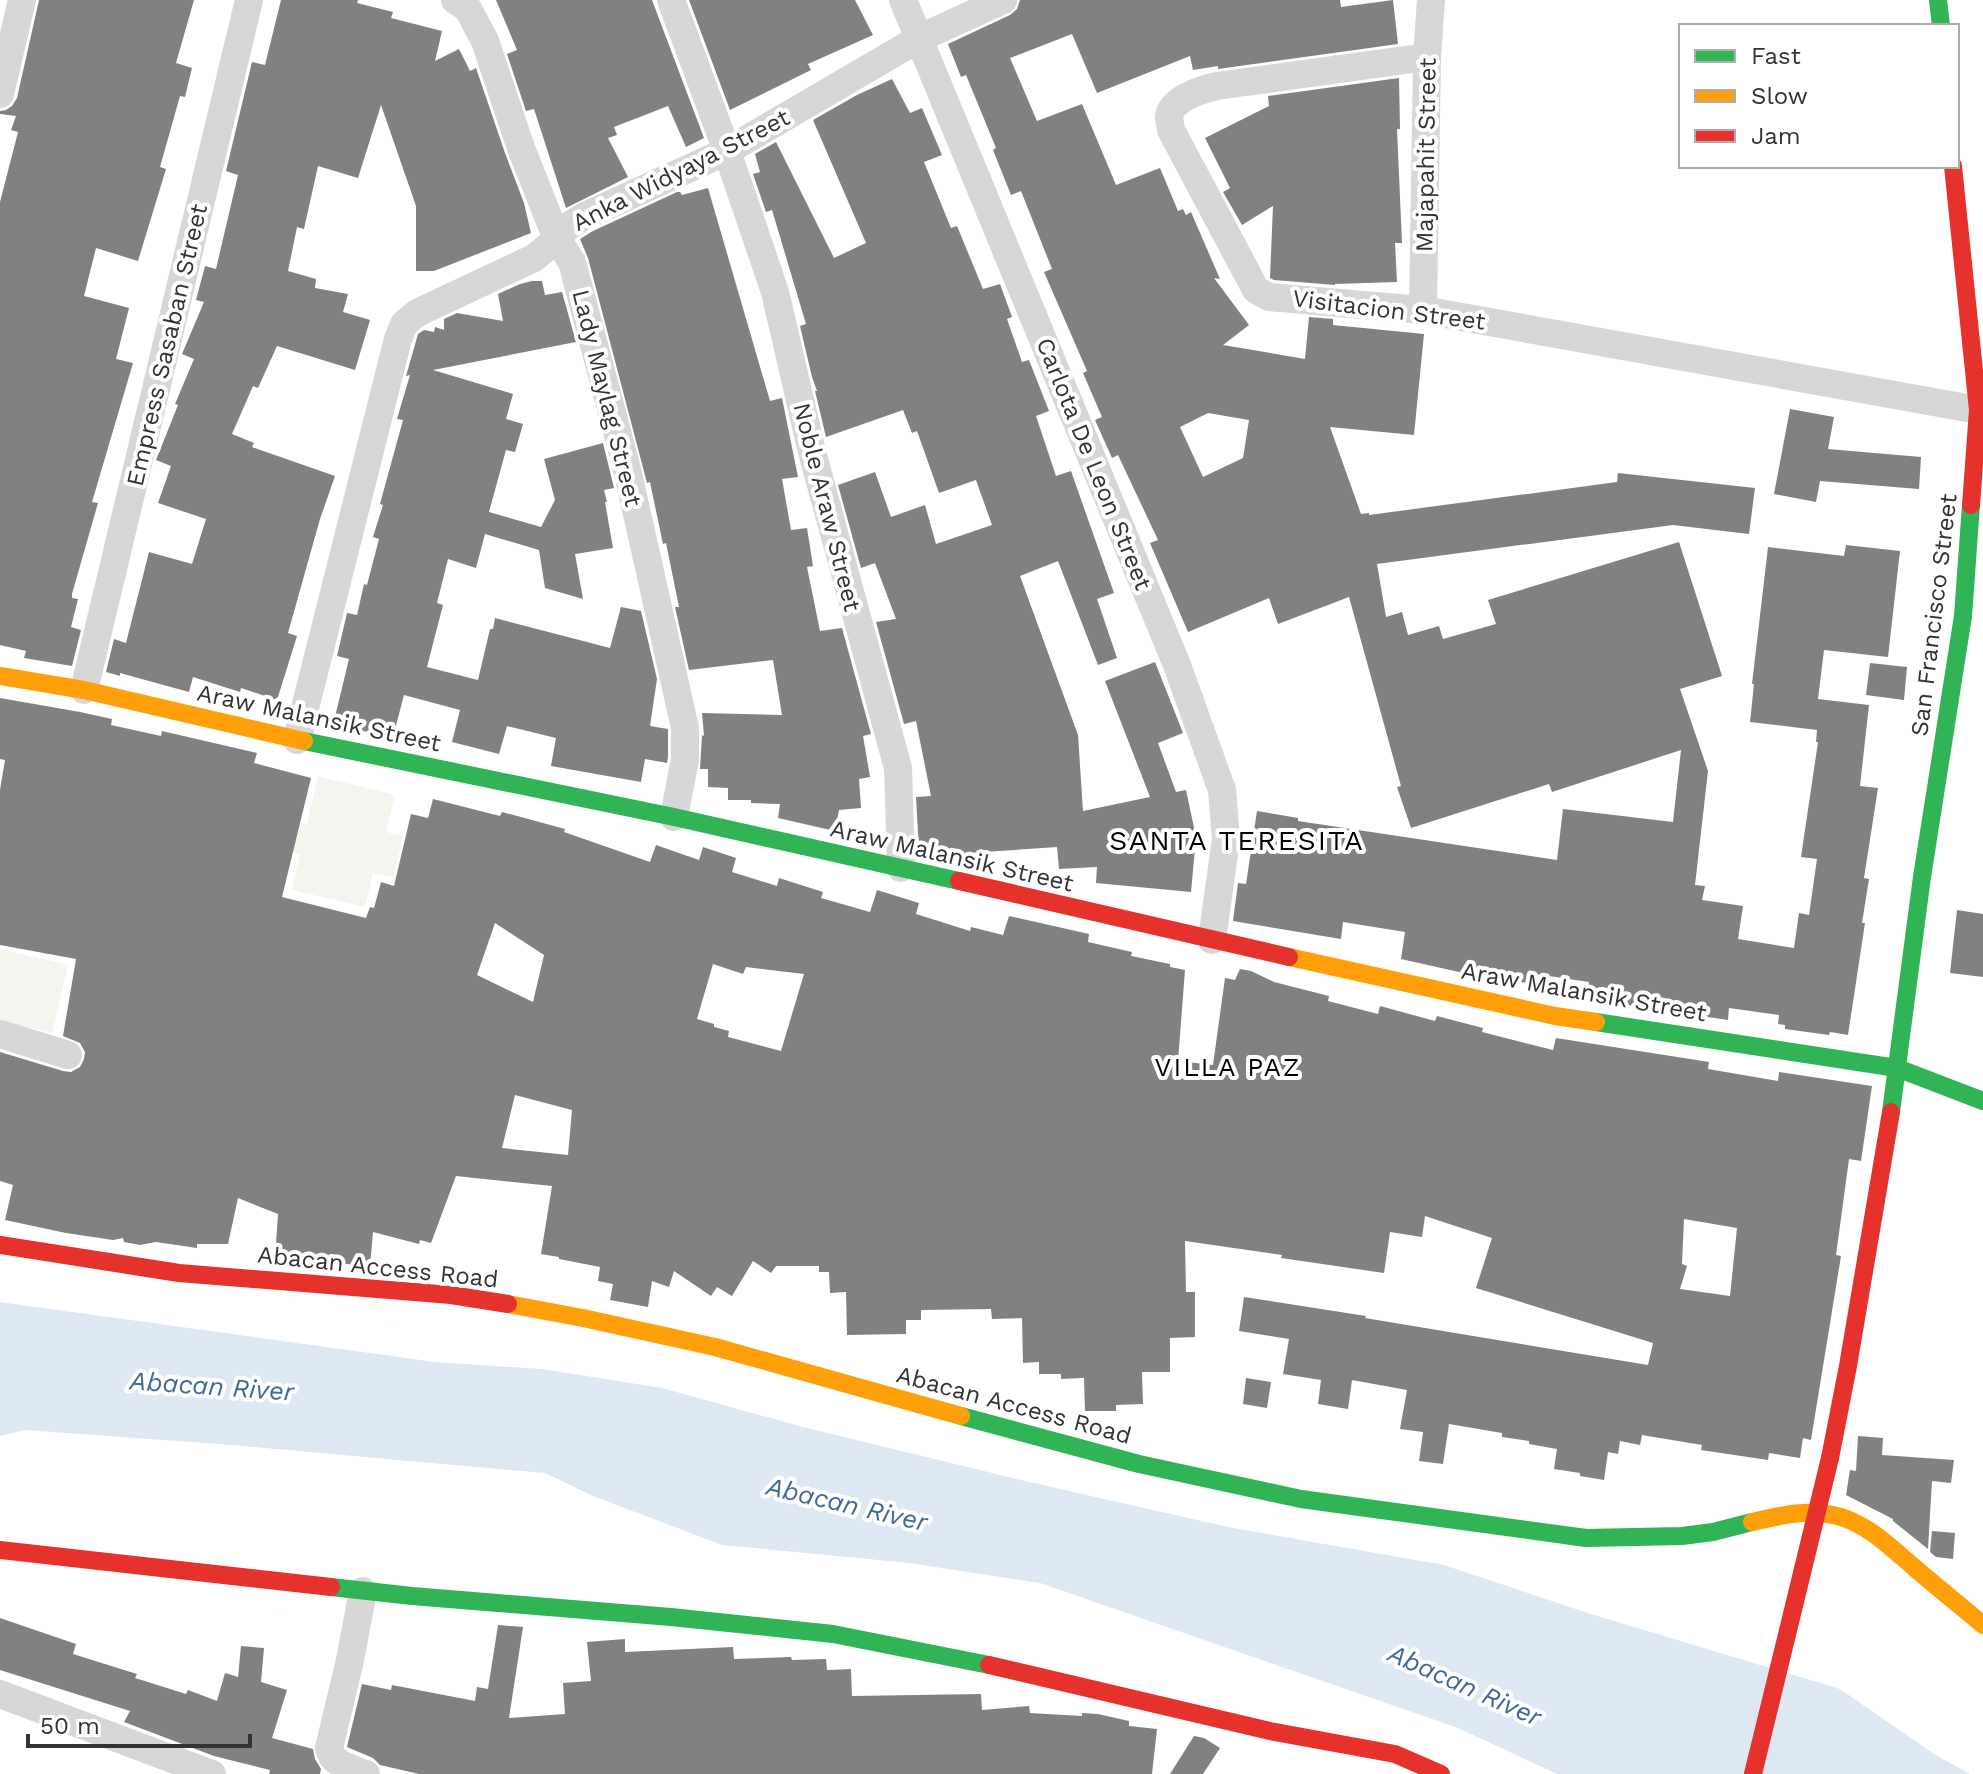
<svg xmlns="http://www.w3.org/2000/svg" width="1983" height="1774" viewBox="0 0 1983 1774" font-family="'Work Sans',sans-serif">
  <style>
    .green { fill: #f2f6ee }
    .water { fill: #dde8f3 }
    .building { fill: #818181; fill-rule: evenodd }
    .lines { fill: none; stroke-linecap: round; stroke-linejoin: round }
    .street { stroke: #d7d7d7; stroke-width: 28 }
    .fast { stroke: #30b455; stroke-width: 18 }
    .slow { stroke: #ff9f0a; stroke-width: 18 }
    .jam { stroke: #e5322d; stroke-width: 18 }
    .jam-bridge { stroke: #e5322d; stroke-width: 18 }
    .labels { text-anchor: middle; stroke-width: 8; stroke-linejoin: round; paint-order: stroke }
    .street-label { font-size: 24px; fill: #333; stroke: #fff }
    .neighbourhood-label { font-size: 26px; letter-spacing: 2px; fill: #000; stroke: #fff }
    .water-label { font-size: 26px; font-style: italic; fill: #3e6998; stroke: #fff }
    .quarter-label { font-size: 28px; letter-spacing: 2px; fill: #000; stroke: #fff }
  </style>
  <rect width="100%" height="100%" fill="#fff"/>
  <g class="green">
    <path d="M318,776L395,795L386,832L403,836L393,877L373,873L365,907L292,890L300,854L278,849L285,820L307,824Z"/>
    <path d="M0,949L68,965L52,1033L0,1021Z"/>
  </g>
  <path class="water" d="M0,1302L435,1362L542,1369L662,1388L807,1428L1025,1481L1228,1527L1444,1565L1591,1614L1840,1689L1934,1754L1970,1774H1557L1458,1728L1040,1583L909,1563L722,1545L593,1496L545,1473L219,1444L25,1430L0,1436Z"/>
  <g class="building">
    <path d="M39,0H194L176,63L192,68L185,97L180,96L160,167L166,169L138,261L96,248L84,296L129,308L116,359L133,363L92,502L98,503L72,594V598L78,599L71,627L81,630L72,666L24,658L26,651L0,645V202L18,132L11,130L16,116L0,114V111L6,110L12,106L17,98Z"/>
    <path d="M281,0H358L357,3L393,12L391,18L442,31L435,61L459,49L470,71L476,68L505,153L524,203L531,233L434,271H416V206L381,105L358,178L318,166L304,229L297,227L288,271L316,279L315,288L348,294L343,312L370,320L355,370L277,346L258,388L253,386L232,434L254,443L252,447L335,476L320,519L288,633L297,636L277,700L241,688L240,692L193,677L189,692L120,673V676L106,672L114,639L126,643L149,552L192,564L206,519L158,503L171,466L156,460L178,405L175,404L194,359L182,354L204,302L196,300L205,266L216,269L238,175L226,171L252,62L265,65Z"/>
    <path d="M496,0H652L704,138L686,147L668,106L614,127L617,135L608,138L628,177L566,208L534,109L526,111L507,54L517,50Z"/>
    <path d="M689,0H855L873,35L808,64L811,70L730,110Z"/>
    <path d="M1020,0H1340L1341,7L1393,0L1398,44L1218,69V66L1193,70L1190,56L1097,93L1072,34L1010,58L1037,121L1082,104L1116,185L1160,168L1178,211L1183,209L1186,215L1191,212L1220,279L1214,278L1249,325L1223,345L1305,359L1309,317L1333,319V325L1424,334L1414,435L1330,427L1361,514L1369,513V515L1617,482L1618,473L1755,488L1749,534L1673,525L1377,564L1386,617L1402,612L1408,635L1439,626L1443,639L1496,624L1488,600L1679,542L1722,676L1680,689L1708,771L1695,885L1705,886L1702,900L1743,906L1738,939L1794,948L1799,913L1809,915L1817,859L1801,857L1818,742H1816L1817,730L1750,722L1754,684H1752L1768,547L1844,556L1846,545L1900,551L1888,657L1824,650L1818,699L1869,705L1860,786L1878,788L1864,878L1869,879L1862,923H1865L1848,1035L1830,1032L1829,1035L1785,1029V1025L1778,1024L1779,1015L1729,1008L1728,1020L1587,999L1589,982L1536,974L1535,984L1468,974L1401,959L1405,932L1343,922L1341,939L1233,921L1238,883L1246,884L1257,811L1298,818V821L1557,860L1563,809L1673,822L1681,750L1552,792L1549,784L1411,828L1397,787L1401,786L1349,597L1278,624L1269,598L1188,632L1150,543L1158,540L1118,455L1112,458L1095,420L1102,417L1083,373L1087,371L1044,272L1052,269L1021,191L1011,195L993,150L996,148L966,75L961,77L948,44L1010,15L1017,9ZM1208,413L1249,420L1243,458L1203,477L1180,427Z"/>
    <path d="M1399,78L1400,129H1397L1402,243H1395L1397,282L1335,284V285L1274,280L1270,278L1273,206L1242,225L1223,192L1230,188L1205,138L1269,106L1268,96Z"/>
    <path d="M892,79L910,113L922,108L942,155L924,162L951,228L957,226L983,289L1000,284L1012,317L1007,319L1022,362L1029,360L1049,411L1036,416L1056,476L1071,471L1114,593L1097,599L1117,658L1098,665L1058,561L1020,576L1078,735L1083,811L1150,797L1105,681L1155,662L1183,733L1158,743L1176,792L1186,790L1196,837L1191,892L1096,883L1097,867L1059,869L1057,847L970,853V856L953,857L919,850L916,797L931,796L916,721L904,724L876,622L896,619L875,563L861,568L838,485L875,472L891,517L925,505L936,544L992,525L976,480L939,493L917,431L912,433L903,410L826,437L815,391H817L812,377L800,326L806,324L772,210L766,212L753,174L760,172L755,154L776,142L834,258L866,243L813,120L857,95Z"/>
    <path d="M708,188L770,401L782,398L798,477L782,479L791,530L807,528L813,566L807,567L820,631L842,628L871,734L863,736L870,777L859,779L861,808L839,810L835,831L778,818L780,804L751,803V800H728V788L708,787V769H700L702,735L704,736L702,713L782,715L773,660L689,670L675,607H679L666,543L663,544L650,482L647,483L588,258L580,239L593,231L677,192H680L682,195Z"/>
    <path d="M532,281H542L545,295L562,292L576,342L433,370L513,394L506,419L523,424L515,452L506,450L489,512L541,527L555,500L544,459L603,443L614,488L604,490L607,502H605L613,548L575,554L583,599L545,588L539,550L485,534L476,568L448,559L437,603L443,605L427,667L478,680L490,629H493L495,618L610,648L621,607L641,611L657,679L650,726L668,729V757L667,763L645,759L641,782L551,766L556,738L507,726L499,754L452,742L460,710L404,695L393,737L333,725L349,659L337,656L347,613L357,615L364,584L367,585L379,539L373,537L383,505L380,504L403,420L397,419L410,375L406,376L418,334L424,330L434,332L435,327L444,330V319L457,313L503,321L498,294L520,284Z"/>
    <path d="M1790,409L1834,417L1828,449L1921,457L1919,489L1820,481L1816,502L1774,494Z"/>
    <path d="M1870,663L1907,667L1904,700L1866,695Z"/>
    <path d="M0,698L80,712L112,719L111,725L161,736L162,731L257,753L254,763L311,778L282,897L366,918L370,907L374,908L381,882L394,886L411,814L428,818L433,799L500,816L502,812L565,829L564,832L650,862L656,845L699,860L703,847L736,858L732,872L777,886L779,878L823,892L821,898L870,912L877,890L919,903L916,914L970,931L971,927L1003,935L1009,916L1089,934L1088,942L1132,952L1131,956L1170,964V967L1185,970L1178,1061L1213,1065L1225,978L1235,980L1240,969L1251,971L1274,982L1329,996L1328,1001L1378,1014L1380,1006L1435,1021L1437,1016L1483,1028L1482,1032L1553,1050L1556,1038L1709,1062L1708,1069L1778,1081L1779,1072L1872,1086L1861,1161L1849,1159L1836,1255L1841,1256L1811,1440L1803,1438L1800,1458L1769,1453L1768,1460L1701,1450L1702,1445L1642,1435L1640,1445L1620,1441L1618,1454L1608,1452L1604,1480L1580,1476V1473L1554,1469L1557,1449L1529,1444V1441L1502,1437V1433L1449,1424L1443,1464L1419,1461L1423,1432L1400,1429L1407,1390L1352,1380L1348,1409L1318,1404L1321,1380L1283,1374L1289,1339L1239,1331L1244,1297L1366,1316L1365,1318L1648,1365L1653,1343L1476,1288L1492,1238L1425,1216L1422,1237L1390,1232L1384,1273L1281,1258L1282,1255L1185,1241L1186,1292H1195V1337L1170,1338V1372H1142L1143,1404L1116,1405V1411H1085L1084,1378L1061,1379V1374H1039V1362L1023,1363L1022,1318L992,1319L991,1309L921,1310V1320H906V1334L847,1335L846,1292L830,1293L829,1272H819V1266H776L771,1273L753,1261L732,1296L717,1287L711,1296L674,1271L669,1287L652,1281L648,1307L610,1300L613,1284L598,1281L600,1267L559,1259V1257L541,1254L552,1186L456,1176L431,1243L420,1240L419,1244L373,1232L370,1266L275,1258L278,1214L238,1198L228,1244H197V1248L156,1242L140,1245L124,1242L123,1238L113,1240L66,1233L5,1220L13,1185L0,1181V1052L63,1071L71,1072L80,1067L84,1059L85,1052L80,1043L63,1036L76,959L0,945V790L5,760L0,759ZM495,923L544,955L533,1002L477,975ZM713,964L743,974L746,967L804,974L781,1051L728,1037L729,1031L714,1027V1024L697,1019ZM515,1095L572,1110L568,1155L502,1148ZM1684,1219L1737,1228L1730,1296L1680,1289L1687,1266L1682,1264Z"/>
    <path d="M1957,910L1983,914V977L1950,973Z"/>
    <path d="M1246,1378L1271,1382L1267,1408L1243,1404Z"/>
    <path d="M1858,1436L1883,1438L1882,1455L1954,1460L1951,1483L1932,1481L1928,1549L1893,1521V1519L1846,1495L1850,1470L1856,1471Z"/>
    <path d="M1932,1531L1955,1533L1953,1559L1936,1557L1930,1552Z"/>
    <path d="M0,1618L76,1644L73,1654L137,1674L135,1678L186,1694L188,1690L217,1701L225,1673L238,1677L241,1646L264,1648L261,1682L287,1690L272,1738L313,1749L315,1759L321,1769L320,1774H269L270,1770L214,1756L124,1722L130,1711L0,1670Z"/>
    <path d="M498,1625L523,1627L509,1718L565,1714L563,1683L591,1681L587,1642L625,1639V1652L733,1647L734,1659L791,1657L792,1660L826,1659L827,1670L851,1669L852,1696L981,1694L982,1710L1029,1706L1030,1713L1082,1716V1713L1098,1714L1129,1721V1726L1157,1729L1152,1774H419L380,1765L373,1758L347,1747L362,1684L391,1690L392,1685L475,1701L477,1687L488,1689Z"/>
    <path d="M1194,1736L1204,1738L1220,1748L1203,1774H1170Z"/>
  </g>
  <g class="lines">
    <g class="street">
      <path d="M455,0L468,9L485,41L521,148L557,239L572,262L627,469L685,728V759L674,817"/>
      <path d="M671,0L727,151L775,292L812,452L898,768L901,868"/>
      <path d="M903,0L1177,665L1222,790L1226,839L1212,940"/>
      <path d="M1427,57L1217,86C1203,89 1170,99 1169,117C1169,119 1171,128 1171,130L1256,290L1269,297L1423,310L1978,410"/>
      <path d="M0,94L22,0"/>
      <path d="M1423,310L1427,57L1431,0"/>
      <path d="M84,690L249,0"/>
      <path d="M297,740L398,339L404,324L417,313L534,258L557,239L567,227L585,216L727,151L920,38L1003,0"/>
      <path d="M0,1034L68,1055"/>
      <path d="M363,1591L350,1660L329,1748C332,1765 351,1768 366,1774"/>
      <path d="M0,1694L212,1774"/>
    </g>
    <g class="fast">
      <path d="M1938,0L1941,26"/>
      <path d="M304,741L674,817L959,881"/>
      <path d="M1596,1022L1897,1068L1983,1101"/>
      <path d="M1891,1112L1922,877L1963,616L1971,505"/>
      <path d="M961,1416L1139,1464L1301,1499L1586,1538L1682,1536L1713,1532L1752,1522"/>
      <path d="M331,1587L412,1596L671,1617L833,1634L989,1665"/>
    </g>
    <g class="slow">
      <path d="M0,676L84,690L304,741"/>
      <path d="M1289,957L1555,1016L1596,1022"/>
      <path d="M508,1304L583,1318L715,1347L961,1416"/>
      <path d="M1752,1522C1778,1516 1806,1509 1833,1515C1865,1521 1891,1548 1916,1569C1938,1588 1961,1606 1983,1625"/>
    </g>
    <g class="jam">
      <path d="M1953,166L1978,410L1971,505"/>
      <path d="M959,881L1289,957"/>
      <path d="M0,1245L179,1273L451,1295L508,1304"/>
      <path d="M1830,1458L1848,1366L1891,1112"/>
      <path d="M0,1550L331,1587"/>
      <path d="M989,1665L1270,1731L1395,1754L1441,1774"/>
    </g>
    <path class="jam-bridge" d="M1753,1774L1830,1458"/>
  </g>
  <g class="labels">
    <g class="street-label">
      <text transform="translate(1426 155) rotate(-89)" y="8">Majapahit Street</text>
      <text transform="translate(681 170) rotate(-27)" y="8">Anka Widyaya Street</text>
      <text transform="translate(1389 310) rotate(7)" y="8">Visitacion Street</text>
      <text transform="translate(167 345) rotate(-77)" y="8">Empress Sasaban Street</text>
      <text transform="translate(607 398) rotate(76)" y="8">Lady Maylag Street</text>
      <text transform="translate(1094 464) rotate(68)" y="8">Carlota De Leon Street</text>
      <text transform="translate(827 507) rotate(76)" y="8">Noble Araw Street</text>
      <text transform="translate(1934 615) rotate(-83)" y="8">San Francisco Street</text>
      <text transform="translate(319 718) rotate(12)" y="8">Araw Malansik Street</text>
      <text transform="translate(952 856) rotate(13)" y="8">Araw Malansik Street</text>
      <text transform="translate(1584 992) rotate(10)" y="8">Araw Malansik Street</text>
      <text transform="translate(378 1267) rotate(6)" y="8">Abacan Access Road</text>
      <text transform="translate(1014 1405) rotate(15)" y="8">Abacan Access Road</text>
    </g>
    <g class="neighbourhood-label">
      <text x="1228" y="1076">VILLA PAZ</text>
    </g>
    <g class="water-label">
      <text transform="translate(212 1386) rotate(4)" y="9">Abacan River</text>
      <text transform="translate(847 1504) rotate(13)" y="9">Abacan River</text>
      <text transform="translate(1465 1685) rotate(24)" y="9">Abacan River</text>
    </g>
    <g class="quarter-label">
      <text x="1237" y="850">SANTA TERESITA</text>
    </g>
  </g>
  <rect x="1679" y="24" width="280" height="144" fill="#ffffff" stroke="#adadad" stroke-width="2"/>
  <rect x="1695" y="50" width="40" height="12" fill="#30b455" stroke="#adadad" stroke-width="2"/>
  <text x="1751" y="64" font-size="24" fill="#333333">Fast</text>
  <rect x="1695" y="90" width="40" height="12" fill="#ff9f0a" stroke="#adadad" stroke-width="2"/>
  <text x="1751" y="104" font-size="24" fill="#333333">Slow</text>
  <rect x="1695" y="130" width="40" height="12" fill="#e5322d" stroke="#adadad" stroke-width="2"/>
  <text x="1751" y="144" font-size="24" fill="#333333">Jam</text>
  <path d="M28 1734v12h222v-12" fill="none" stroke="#333333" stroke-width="4"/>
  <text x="40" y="1734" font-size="24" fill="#333333" stroke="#ffffff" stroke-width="6" paint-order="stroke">50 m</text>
</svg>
